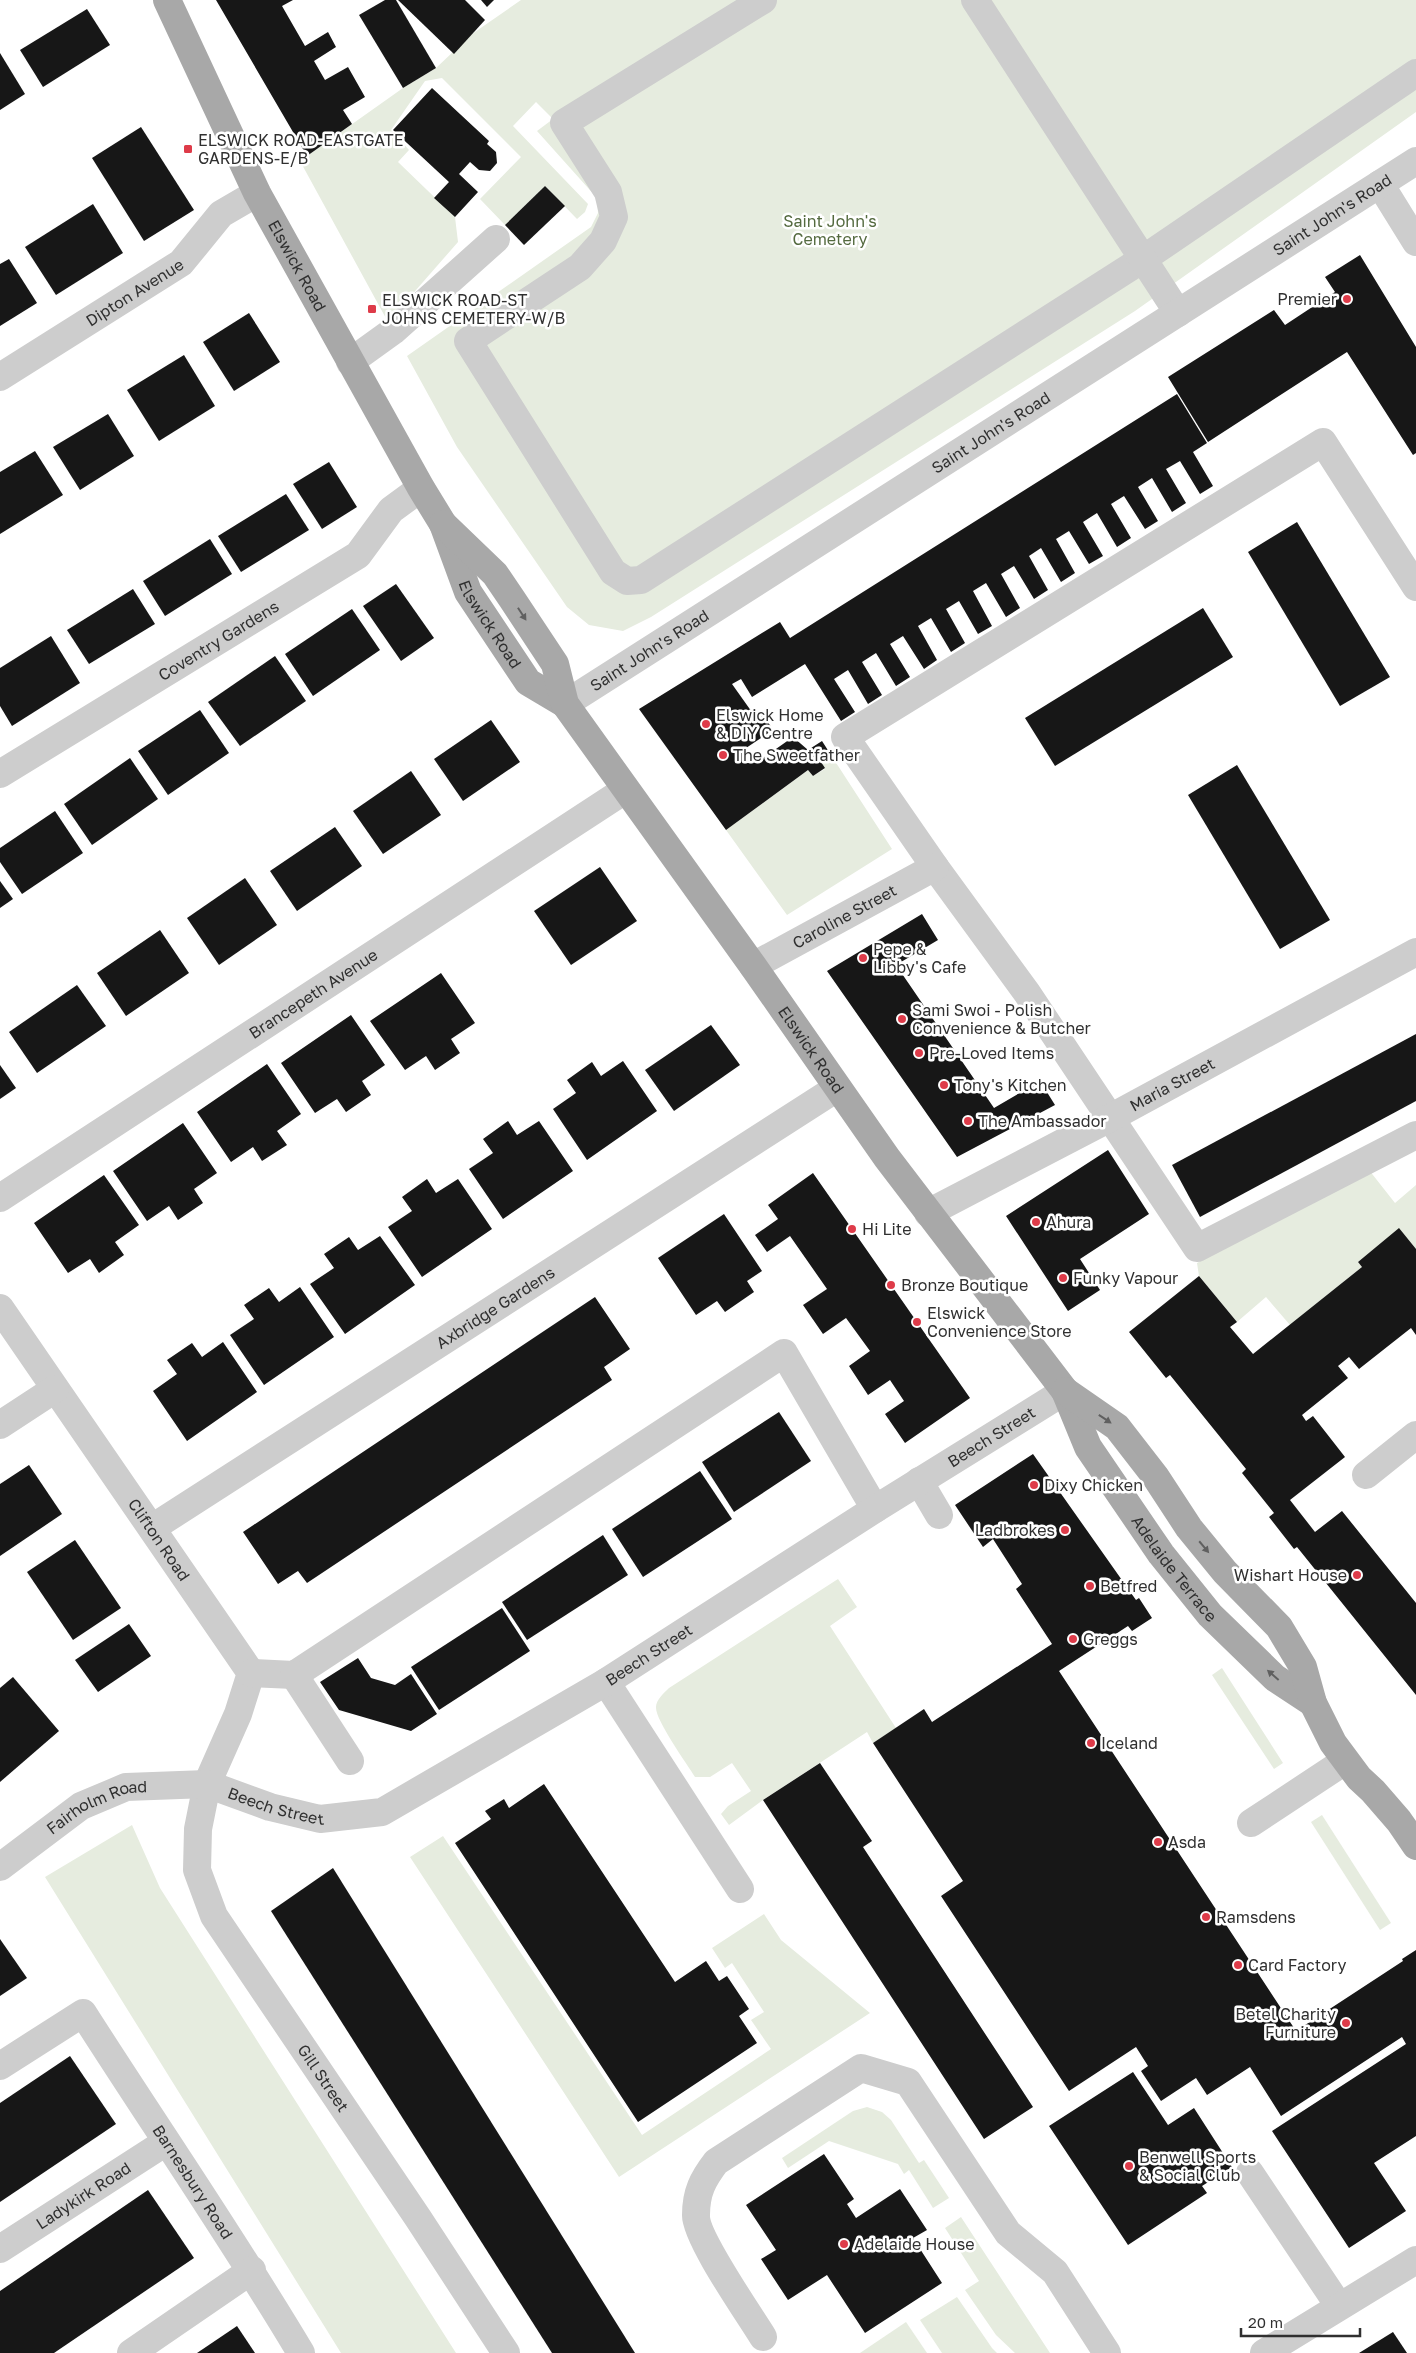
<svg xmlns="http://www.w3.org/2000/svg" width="1416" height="2353" viewBox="0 0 1416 2353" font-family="'Golos Text',sans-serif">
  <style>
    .green { fill: #e6ecdf }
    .building { fill: #171717 }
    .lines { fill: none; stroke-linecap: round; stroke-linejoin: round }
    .minor { stroke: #cdcdcd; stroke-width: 28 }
    .major { stroke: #a8a8a8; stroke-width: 28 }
    .oneway { fill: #606060 }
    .poi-dot { fill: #de3b49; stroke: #fff; stroke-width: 2 }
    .labels { text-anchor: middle; stroke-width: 5; stroke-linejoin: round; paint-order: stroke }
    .poi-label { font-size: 16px; fill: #303030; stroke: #fff; text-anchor: start }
    .street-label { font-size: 16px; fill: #303030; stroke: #fff }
    .park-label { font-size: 16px; fill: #546a3f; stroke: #fff }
  </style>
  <rect width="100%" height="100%" fill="#fff"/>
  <g class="green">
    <path d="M521,0H1416V112L1135,311L651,617L623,631L589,625L567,607L457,447L407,356L591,227L598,213L597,198L537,131L553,119L536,102L513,126L588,204L585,212L577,219L545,186L505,225L480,199L521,157L442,78L425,81L391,130L409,150L398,162L455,217L458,242L388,322L300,161L403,88L436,68L472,34Z"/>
    <path d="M831,755L892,849L787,915L726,830L808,770L813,776L825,769L821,762Z"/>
    <path d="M1369,1170L1395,1203L1416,1185V1249L1399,1229L1358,1262L1362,1267L1290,1325L1266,1297L1237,1322L1199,1276L1197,1263Z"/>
    <path d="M838,1579L857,1607L830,1626L896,1728L873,1743L867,1732L763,1800L729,1825L721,1814L728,1806L751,1791L732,1763L710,1777H695C687,1764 655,1720 656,1707C656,1700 664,1693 669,1688Z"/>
    <path d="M1222,1668L1283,1763L1274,1769L1212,1675Z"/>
    <path d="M1322,1815L1391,1923L1380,1930L1311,1822Z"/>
    <path d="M132,1825L160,1888L456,2353H341L45,1877Z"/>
    <path d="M443,1836L642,2135L771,2049L751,2020L764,2012L732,1963L725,1968L712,1948L764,1914L781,1940L870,2013L619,2177L410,1857Z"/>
    <path d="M867,2107L882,2112L891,2120L919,2163L924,2160L949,2198L933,2208L909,2170L904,2174L898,2164L829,2141L788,2168L782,2158L853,2111Z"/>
    <path d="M961,2217L1050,2353H1015L996,2335L965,2290L979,2281L945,2228Z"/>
    <path d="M957,2297L992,2348L997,2353H942L920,2320Z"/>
    <path d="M906,2322L927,2353H860Z"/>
  </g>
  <g class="building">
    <path d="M216,0H293L282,6L305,46L328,32L336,47L314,61L325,80L348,67L365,97L343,110L352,124L307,156Z"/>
    <path d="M385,0H396L436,68L403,88L359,15Z"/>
    <path d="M398,0H465L485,20L454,54Z"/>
    <path d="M481,0H494L487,7Z"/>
    <path d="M87,9L110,45L43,87L20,50Z"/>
    <path d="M0,53L25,94L0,110Z"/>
    <path d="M432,88L489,141L487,144L496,152L497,163L490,171L479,170L470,162L459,174L478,192L455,217L434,198L449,182L393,130Z"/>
    <path d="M141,127L194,210L144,241L92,158Z"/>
    <path d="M545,186L565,206L524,245L505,225Z"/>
    <path d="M93,204L123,253L56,295L25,247Z"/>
    <path d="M1360,255L1416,347V453L1413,455L1347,352L1208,442L1168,377L1274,310L1285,325L1335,292L1325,277Z"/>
    <path d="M9,259L37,303L0,326V264Z"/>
    <path d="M249,313L280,362L234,391L203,342Z"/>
    <path d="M184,355L215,406L159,441L127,390Z"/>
    <path d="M1177,394L1207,443L1193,452L1213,486L1200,494L1180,461L1166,469L1186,503L1172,512L1152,478L1138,487L1158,521L1145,529L1124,496L1111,504L1131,538L1117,547L1097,513L1083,522L1103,556L1089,564L1069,531L1056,539L1075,573L1061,582L1041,548L1029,556L1048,590L1034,599L1014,566L1001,574L1020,608L1006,617L986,583L973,591L992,626L978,634L959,601L946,609L965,643L951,652L931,618L918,626L937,660L924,669L903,636L890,644L910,677L896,686L876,653L862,662L882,695L868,704L848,670L834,679L855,712L841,721L805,664L752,697L741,679L732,684L754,715L760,710L773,730L746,748L756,763L793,737L808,750L822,741L831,755L821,762L825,768L813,776L808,770L726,830L639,709L780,622L790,638Z"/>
    <path d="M108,414L134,456L80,490L53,447Z"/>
    <path d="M35,451L63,495L0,534V472Z"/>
    <path d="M329,462L357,507L322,529L293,484Z"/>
    <path d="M286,494L309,530L241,572L218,536Z"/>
    <path d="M1297,522L1390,677L1340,706L1248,552Z"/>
    <path d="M210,539L232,574L165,616L143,581Z"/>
    <path d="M396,584L434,638L401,661L363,606Z"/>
    <path d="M133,589L155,624L89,664L67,630Z"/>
    <path d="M1203,608L1233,657L1055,766L1025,718Z"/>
    <path d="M352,609L380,650L313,696L285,654Z"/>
    <path d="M51,636L80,683L12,726L0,706V668Z"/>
    <path d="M275,656L306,701L240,746L208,702Z"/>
    <path d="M200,710L229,753L168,795L138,751Z"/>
    <path d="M491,720L520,762L463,801L434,759Z"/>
    <path d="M130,758L158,799L92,845L64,804Z"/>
    <path d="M1237,765L1330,920L1280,949L1188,795Z"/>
    <path d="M411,771L441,815L383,854L353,811Z"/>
    <path d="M55,811L83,853L22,894L0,862V848Z"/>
    <path d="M335,827L362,866L297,911L270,871Z"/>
    <path d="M600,867L637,921L571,965L534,911Z"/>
    <path d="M245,878L277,925L219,965L187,918Z"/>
    <path d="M0,881L13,899L0,908Z"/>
    <path d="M922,914L938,940L896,965L994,1108L1040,1081L1055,1105L957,1157L827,971Z"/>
    <path d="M160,930L189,973L126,1016L97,973Z"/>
    <path d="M441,973L475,1023L451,1039L460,1053L435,1070L426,1056L405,1070L370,1021Z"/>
    <path d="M77,985L106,1026L37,1073L9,1032Z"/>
    <path d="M351,1015L385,1065L362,1081L371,1095L346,1112L337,1099L315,1113L281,1063Z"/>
    <path d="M711,1025L740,1065L674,1111L645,1070Z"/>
    <path d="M1416,1034V1101L1200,1217L1172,1165Z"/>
    <path d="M623,1061L657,1111L587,1160L553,1109L576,1093L567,1080L592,1062L601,1076Z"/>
    <path d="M267,1064L301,1114L277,1131L287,1145L262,1161L253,1147L231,1162L197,1112Z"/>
    <path d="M0,1065L16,1088L0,1099Z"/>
    <path d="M508,1121L517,1135L539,1121L573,1171L503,1219L469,1169L493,1153L483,1139Z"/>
    <path d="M183,1123L217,1173L194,1189L203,1203L178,1220L169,1206L147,1221L113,1171Z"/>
    <path d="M1108,1150L1149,1214L1080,1259L1100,1290L1068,1311L1006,1216Z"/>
    <path d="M813,1173L970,1398L905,1443L885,1414L904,1401L890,1380L868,1395L849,1366L870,1351L846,1318L823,1334L803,1305L827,1289L790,1236L767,1252L755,1235L778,1219L768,1205Z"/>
    <path d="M104,1175L139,1225L115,1242L124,1255L99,1273L90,1259L68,1273L34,1223Z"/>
    <path d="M427,1179L436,1193L458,1179L492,1229L422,1277L388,1227L412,1211L402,1197Z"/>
    <path d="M724,1214L762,1271L747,1281L754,1292L725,1312L717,1301L696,1315L658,1258Z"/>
    <path d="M1399,1228L1416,1249V1335L1411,1328L1359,1369L1349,1357L1338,1366L1348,1378L1302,1415L1306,1421L1313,1416L1345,1457L1290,1500L1315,1532L1342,1511L1416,1603V1695L1297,1547L1294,1549L1269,1517L1274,1513L1242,1473L1246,1469L1170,1375L1166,1378L1129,1332L1199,1276L1237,1322L1230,1327L1253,1354L1362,1267L1358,1262Z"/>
    <path d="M380,1236L415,1285L345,1334L310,1284L334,1268L324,1254L349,1237L358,1250Z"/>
    <path d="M300,1287L334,1337L264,1385L230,1335L254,1319L244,1305L269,1288L279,1302Z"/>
    <path d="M595,1297L630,1349L604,1367L612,1380L307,1583L298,1571L278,1584L243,1532Z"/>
    <path d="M223,1342L257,1392L187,1441L153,1391L177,1374L167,1360L192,1343L202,1357Z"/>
    <path d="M779,1412L811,1461L734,1512L702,1462Z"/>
    <path d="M1033,1454L1136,1600L1139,1598L1152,1618L1132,1631L1128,1626L1059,1671L1296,2031L1403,1961L1402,1959L1416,1950V2136L1374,2163L1406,2211L1349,2248L1272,2131L1406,2044L1402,2037L1281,2116L1250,2067L1207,2095L1196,2078L1161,2101L1141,2071L1148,2066L1136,2047L1069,2091L941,1896L963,1881L873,1743L924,1709L932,1722L1052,1644L1016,1589L1022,1584L993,1539L983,1547L955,1505Z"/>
    <path d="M29,1465L62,1514L0,1556V1484Z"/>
    <path d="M700,1471L732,1519L643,1577L612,1529Z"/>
    <path d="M603,1535L628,1575L527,1640L502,1602Z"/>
    <path d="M75,1540L121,1608L73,1640L27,1572Z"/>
    <path d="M502,1608L530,1651L439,1710L411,1667Z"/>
    <path d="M129,1624L151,1656L98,1692L75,1660Z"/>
    <path d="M358,1658L371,1678L395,1685L411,1674L437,1714L411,1731L339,1710L320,1682Z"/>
    <path d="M13,1677L59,1731L0,1782V1688Z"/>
    <path d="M820,1763L872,1841L863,1847L1033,2107L984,2139L763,1800Z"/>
    <path d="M544,1784L675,1982L706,1961L719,1981L727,1976L749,2009L739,2016L757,2043L638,2122L455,1843L491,1819L485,1811L504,1799L509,1808Z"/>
    <path d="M333,1868L635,2353H552L271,1911Z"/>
    <path d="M0,1939L27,1978L0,1996Z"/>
    <path d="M70,2056L116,2124L0,2202V2103Z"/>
    <path d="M1133,2072L1168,2125L1194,2108L1232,2167L1202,2186L1207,2193L1128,2245L1049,2126Z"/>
    <path d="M824,2154L854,2199L847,2204L856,2218L900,2189L927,2230L913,2238L942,2283L865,2333L827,2275L788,2300L761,2259L776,2250L746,2205Z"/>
    <path d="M148,2190L194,2258L54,2353H0V2291Z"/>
    <path d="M237,2326L255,2353H197Z"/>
    <path d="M1393,2332L1407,2353H1359Z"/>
  </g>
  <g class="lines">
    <g class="minor">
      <path d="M763,0L564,123L608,192L614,217L603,241L580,267L468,341L613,572L627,581L641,580L1143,259L1416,73"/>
      <path d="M975,0L1178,313"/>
      <path d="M1380,184L1416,242"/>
      <path d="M350,362L393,331L496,239"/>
      <path id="s1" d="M0,377L181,263L221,214L257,193"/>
      <path d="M1416,587L1323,442L845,737L935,867L1027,993L1197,1248L1416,1135"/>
      <path id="s2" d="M565,704L1416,161"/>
      <path id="s3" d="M0,774L358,555L391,510L421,488"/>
      <path id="s4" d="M753,966L935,867"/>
      <path id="s5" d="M0,1198L625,790"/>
      <path id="s6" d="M928,1213L1110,1118L1416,952"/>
      <path id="s7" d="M0,1308L251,1673L238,1714L207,1784L198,1829L197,1870L214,1916L418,2218L506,2353"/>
      <path d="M0,1425L55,1389"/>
      <path d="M1366,1475L1416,1435"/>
      <path d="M919,1481L939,1515"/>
      <path id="s8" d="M152,1528L837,1088"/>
      <path d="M251,1673L294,1675L784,1353L875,1509"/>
      <path d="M294,1675L350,1761"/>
      <path d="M606,1682L740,1889"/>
      <path d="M1251,1823L1345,1761"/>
      <path id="s9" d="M0,1867L81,1806L126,1787L207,1784L270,1807L320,1819L382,1812L606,1682L875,1509L1065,1391"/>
      <path id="s10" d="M0,2066L83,2013C155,2126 232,2237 301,2353"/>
      <path d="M1250,2173L1339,2306"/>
      <path id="s11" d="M0,2249L166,2142"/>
      <path d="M763,2337C749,2314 695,2237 696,2215C696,2192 703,2179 716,2162L861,2068L908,2082L1008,2233L1055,2272L1107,2353"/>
      <path d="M131,2353L252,2270"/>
      <path d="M1264,2353L1416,2260"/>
    </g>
    <g class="major">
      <path id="s12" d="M167,0L257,193L421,488L443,524L468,592L528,682L565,704"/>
      <path id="s13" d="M443,524L495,574L512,599L555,664L565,704L753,966L887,1158L1065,1391L1088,1447L1161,1554L1210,1615L1275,1678L1313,1703"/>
      <path d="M1065,1391L1117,1427L1155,1476L1189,1528L1225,1572L1279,1627L1303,1667L1313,1703L1333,1743L1359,1778L1373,1791L1399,1821L1416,1846"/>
    </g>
  </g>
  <defs><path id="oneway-solid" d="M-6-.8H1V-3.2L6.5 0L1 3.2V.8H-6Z" transform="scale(1.25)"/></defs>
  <g class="oneway">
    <use href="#oneway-solid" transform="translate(522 614) rotate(57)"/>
    <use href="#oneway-solid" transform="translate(1105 1419) rotate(34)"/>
    <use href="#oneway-solid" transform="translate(1204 1547) rotate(50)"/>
    <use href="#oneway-solid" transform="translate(1273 1675) rotate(-139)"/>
  </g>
  <g class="poi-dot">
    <rect x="183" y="144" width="10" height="10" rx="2.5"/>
    <circle cx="1347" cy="299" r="5"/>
    <rect x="367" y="304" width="10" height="10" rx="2.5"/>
    <circle cx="706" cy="724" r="5"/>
    <circle cx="723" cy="755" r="5"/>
    <circle cx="863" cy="958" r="5"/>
    <circle cx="902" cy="1019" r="5"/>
    <circle cx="919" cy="1053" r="5"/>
    <circle cx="944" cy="1085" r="5"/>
    <circle cx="968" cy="1121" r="5"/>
    <circle cx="1036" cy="1222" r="5"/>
    <circle cx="852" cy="1229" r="5"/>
    <circle cx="1063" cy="1278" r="5"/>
    <circle cx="891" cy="1285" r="5"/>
    <circle cx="917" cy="1322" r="5"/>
    <circle cx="1034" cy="1485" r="5"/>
    <circle cx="1065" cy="1530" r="5"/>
    <circle cx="1357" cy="1575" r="5"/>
    <circle cx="1090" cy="1586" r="5"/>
    <circle cx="1073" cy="1639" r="5"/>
    <circle cx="1091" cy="1743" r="5"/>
    <circle cx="1158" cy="1842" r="5"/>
    <circle cx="1206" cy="1917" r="5"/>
    <circle cx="1238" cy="1965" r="5"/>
    <circle cx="1346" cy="2023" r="5"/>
    <circle cx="1129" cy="2166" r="5"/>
    <circle cx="844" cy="2244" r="5"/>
  </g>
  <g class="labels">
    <g class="poi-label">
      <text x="198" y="146">ELSWICK ROAD-EASTGATE<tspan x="198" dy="18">GARDENS-E/B</tspan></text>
      <text x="1337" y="305" text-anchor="end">Premier</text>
      <text x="382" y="306">ELSWICK ROAD-ST<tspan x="382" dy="18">JOHNS CEMETERY-W/B</tspan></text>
      <text x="716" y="721">Elswick Home<tspan x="716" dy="18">&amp; DIY Centre</tspan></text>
      <text x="733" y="761">The Sweetfather</text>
      <text x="873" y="955">Pepe &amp;<tspan x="873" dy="18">Libby's Cafe</tspan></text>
      <text x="912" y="1016">Sami Swoi - Polish<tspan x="912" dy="18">Convenience &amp; Butcher</tspan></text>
      <text x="929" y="1059">Pre-Loved Items</text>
      <text x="954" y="1091">Tony's Kitchen</text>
      <text x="978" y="1127">The Ambassador</text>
      <text x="1046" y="1228">Ahura</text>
      <text x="862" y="1235">Hi Lite</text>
      <text x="1073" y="1284">Funky Vapour</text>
      <text x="901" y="1291">Bronze Boutique</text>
      <text x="927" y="1319">Elswick<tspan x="927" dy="18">Convenience Store</tspan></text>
      <text x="1044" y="1491">Dixy Chicken</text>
      <text x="1055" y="1536" text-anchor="end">Ladbrokes</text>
      <text x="1347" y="1581" text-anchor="end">Wishart House</text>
      <text x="1100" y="1592">Betfred</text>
      <text x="1083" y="1645">Greggs</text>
      <text x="1101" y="1749">Iceland</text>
      <text x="1168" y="1848">Asda</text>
      <text x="1216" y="1923">Ramsdens</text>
      <text x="1248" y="1971">Card Factory</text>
      <text x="1336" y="2020" text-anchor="end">Betel Charity<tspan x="1336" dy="18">Furniture</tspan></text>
      <text x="1139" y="2163">Benwell Sports<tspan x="1139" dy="18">&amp; Social Club</tspan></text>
      <text x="854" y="2250">Adelaide House</text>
    </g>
    <g class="street-label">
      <text dy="6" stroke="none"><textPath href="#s2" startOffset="910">Saint John's Road</textPath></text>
      <text dy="6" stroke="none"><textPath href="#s12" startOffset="296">Elswick Road</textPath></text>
      <text dy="6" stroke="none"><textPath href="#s1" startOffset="159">Dipton Avenue</textPath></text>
      <text dy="6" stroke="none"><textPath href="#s2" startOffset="505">Saint John's Road</textPath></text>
      <text dy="6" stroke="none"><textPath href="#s12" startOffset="704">Elswick Road</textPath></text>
      <text dy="6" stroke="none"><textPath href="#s3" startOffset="256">Coventry Gardens</textPath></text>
      <text dy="6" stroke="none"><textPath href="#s2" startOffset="100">Saint John's Road</textPath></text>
      <text dy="6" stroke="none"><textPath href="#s4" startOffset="104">Caroline Street</textPath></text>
      <text dy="6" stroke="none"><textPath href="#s5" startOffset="374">Brancepeth Avenue</textPath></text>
      <text dy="6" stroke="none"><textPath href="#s13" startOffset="646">Elswick Road</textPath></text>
      <text dy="6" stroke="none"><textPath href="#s6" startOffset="276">Maria Street</textPath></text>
      <text dy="6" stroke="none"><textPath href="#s8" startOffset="408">Axbridge Gardens</textPath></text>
      <text dy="6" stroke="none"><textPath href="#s9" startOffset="1128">Beech Street</textPath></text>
      <text dy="6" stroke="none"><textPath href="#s7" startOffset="281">Clifton Road</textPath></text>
      <text dy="6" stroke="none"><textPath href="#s13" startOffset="1281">Adelaide Terrace</textPath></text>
      <text dy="6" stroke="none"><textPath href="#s9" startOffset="722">Beech Street</textPath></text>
      <text dy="6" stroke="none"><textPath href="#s9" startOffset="304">Beech Street</textPath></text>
      <text dy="6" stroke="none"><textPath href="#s9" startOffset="116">Fairholm Road</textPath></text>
      <text dy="6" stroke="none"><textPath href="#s7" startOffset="894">Gill Street</textPath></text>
      <text dy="6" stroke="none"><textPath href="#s10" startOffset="300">Barnesbury Road</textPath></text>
      <text dy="6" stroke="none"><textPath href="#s11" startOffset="99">Ladykirk Road</textPath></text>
    </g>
    <g class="park-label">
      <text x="830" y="227">Saint John's<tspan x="830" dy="18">Cemetery</tspan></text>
    </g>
  </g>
  <path d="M1241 2328v8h119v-8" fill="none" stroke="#303030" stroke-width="2.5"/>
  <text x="1248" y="2328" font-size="15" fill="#303030" stroke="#ffffff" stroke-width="4" paint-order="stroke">20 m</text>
</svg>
